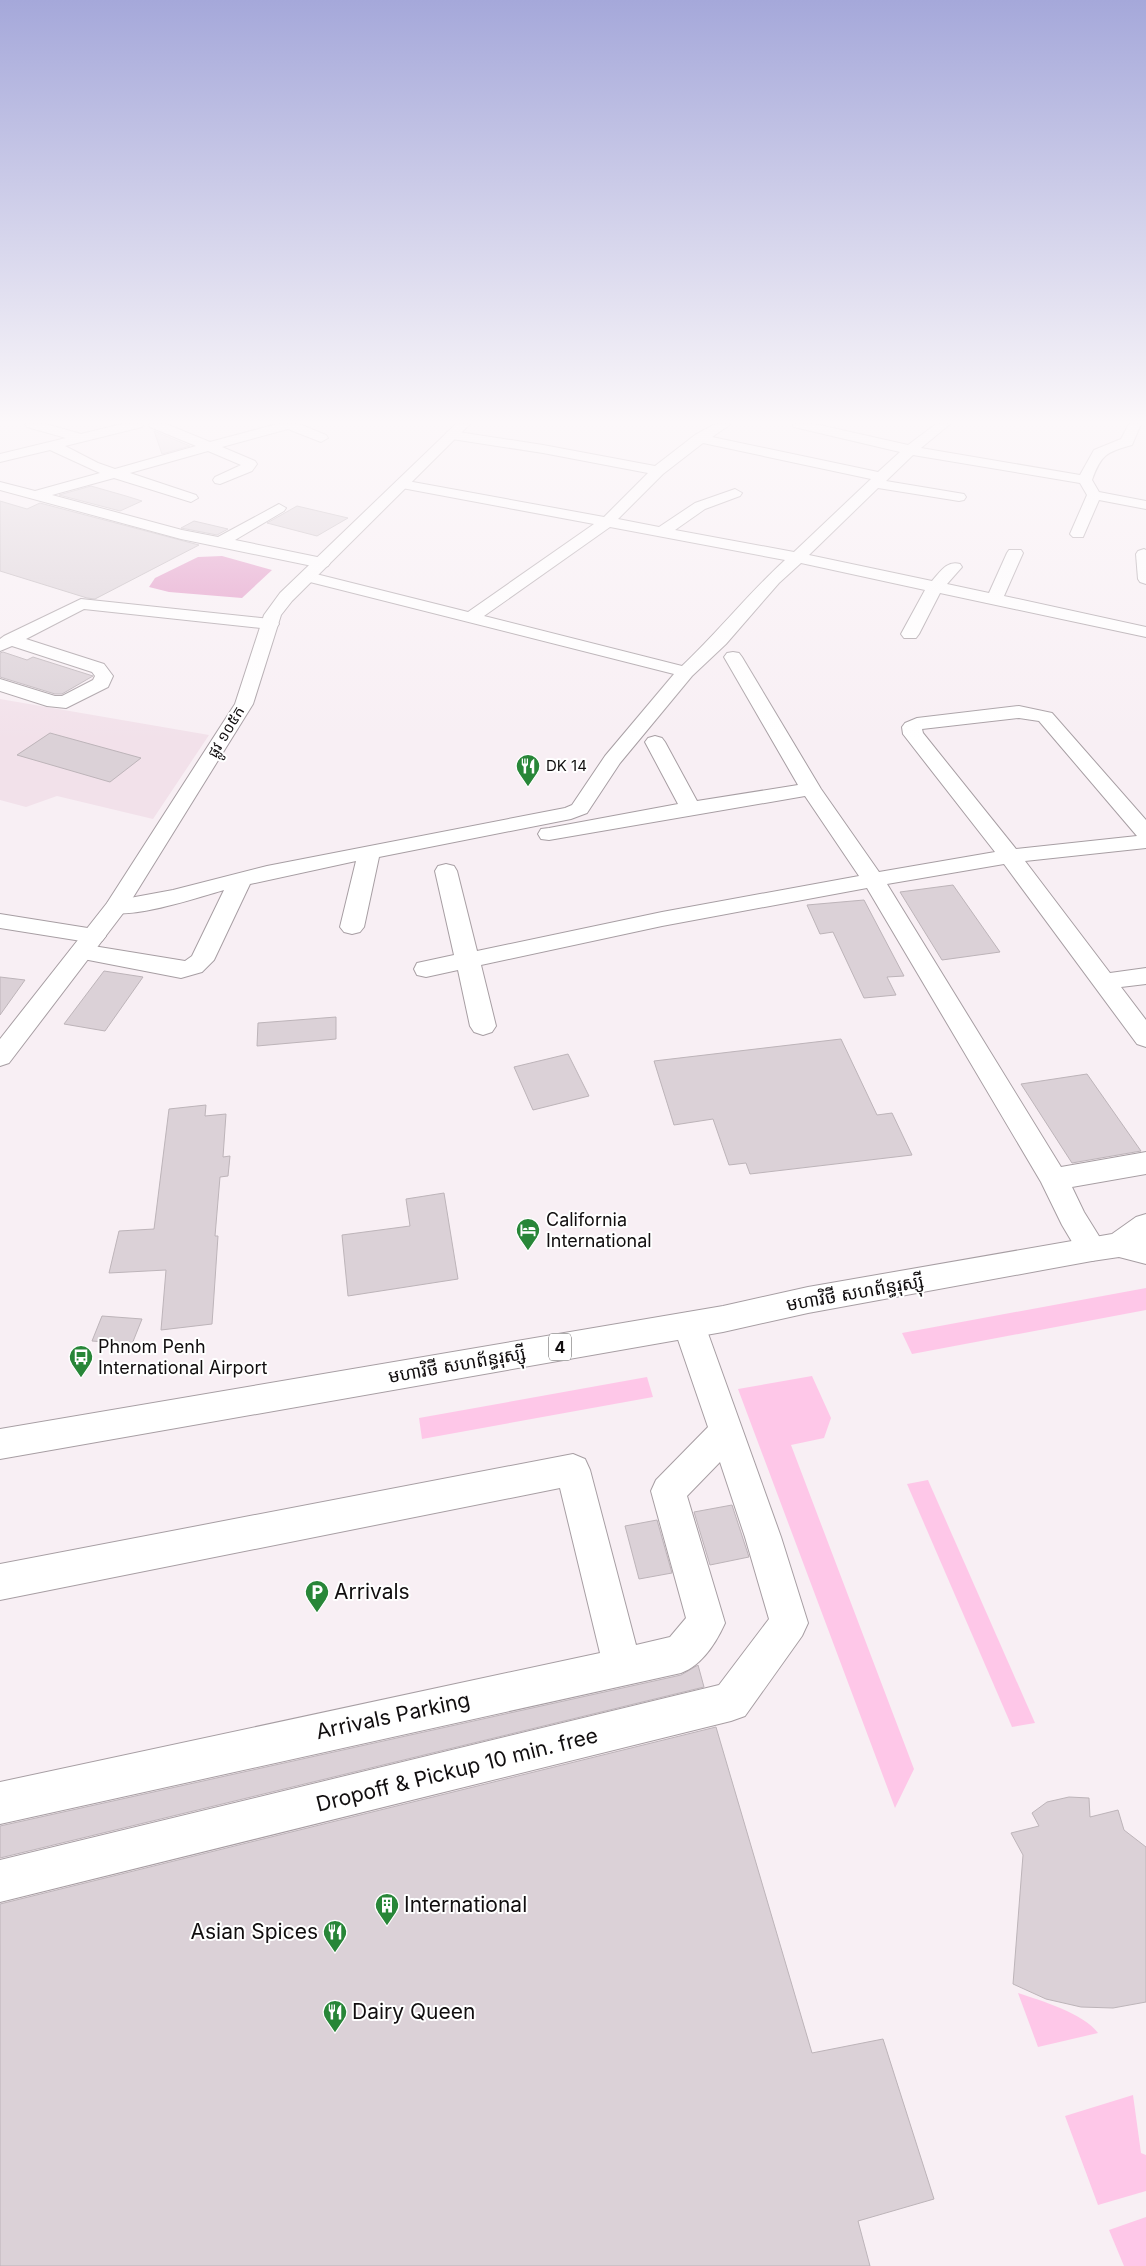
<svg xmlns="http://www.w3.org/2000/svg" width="1146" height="2266" viewBox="0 0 1146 2266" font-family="Inter,'Noto Sans Khmer',sans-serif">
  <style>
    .built { fill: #f2e1ea }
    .green { fill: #fec7e8 }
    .water { fill: #e195c4 }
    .building { fill: #dbd1d7; stroke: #bdb4b9 }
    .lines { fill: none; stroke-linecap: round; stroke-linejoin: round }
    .minor-casing { stroke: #a79ea3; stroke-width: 2 }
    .major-casing { stroke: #a79ea3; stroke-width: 2 }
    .highway-casing { stroke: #a79ea3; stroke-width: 2 }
    .minor { fill: #fff; fill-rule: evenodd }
    .major { fill: #fff; fill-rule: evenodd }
    .highway { fill: #fff; fill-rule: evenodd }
    .labels { text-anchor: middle; stroke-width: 4; stroke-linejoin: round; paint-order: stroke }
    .far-street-label { font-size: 15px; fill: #110e0f; stroke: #fff }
    .far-poi-label { font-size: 15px; fill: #110e0f; stroke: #fff; text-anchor: start }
    .shield { fill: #fff; stroke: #585657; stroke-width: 1 }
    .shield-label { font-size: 16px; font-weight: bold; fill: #110e0f }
    .poi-label { font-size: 18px; fill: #110e0f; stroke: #fff; text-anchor: start }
    .street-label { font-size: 18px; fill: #110e0f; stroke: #fff }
    .near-poi-label { font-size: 21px; fill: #110e0f; stroke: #fff; text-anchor: start }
    .near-street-label { font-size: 21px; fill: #110e0f; stroke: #fff }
  </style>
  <rect width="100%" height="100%" fill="#f8eff4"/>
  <path class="built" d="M0,699L209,735L153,819L57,796L26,807L0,800Z"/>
  <g class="green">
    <path d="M1146,1288V1310L912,1354L902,1333Z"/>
    <path d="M812,1376L831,1418L824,1438L791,1445L914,1769L895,1808L738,1389Z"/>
    <path d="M647,1377L653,1397L422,1439L419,1418Z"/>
    <path d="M928,1480L1035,1723L1012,1727L907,1484Z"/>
    <path d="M1018,1993C1042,2001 1083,2013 1098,2033L1038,2047Z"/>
    <path d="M1133,2095L1141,2153L1146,2155V2191L1098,2205L1065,2116Z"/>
    <path d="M1146,2217V2266H1124L1109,2230Z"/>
  </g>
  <path class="water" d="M222,556L272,570L242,598L169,592L149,587L155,578L198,557Z"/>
  <g class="building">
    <path d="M154,431L190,446L162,454Z"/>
    <path d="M91,486L126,496L142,501L120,511L59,495Z"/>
    <path d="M0,501L27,509L40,503L199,545L95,599L87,598L0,571Z"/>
    <path d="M297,506L348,518L317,536L267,523Z"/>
    <path d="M194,521L228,529L217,535L181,528Z"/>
    <path d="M3,652L27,660L33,657L93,676L62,694H55L0,677V653Z"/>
    <path d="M50,733L141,758L110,782L17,755Z"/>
    <path d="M953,885L1000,952L942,960L900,892Z"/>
    <path d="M864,900L904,976L887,977L896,995L864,998L833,932L820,934L807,905Z"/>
    <path d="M104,971L143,977L105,1031L64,1024Z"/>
    <path d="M0,977L25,980L0,1015Z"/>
    <path d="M336,1017V1039L257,1046L258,1023Z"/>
    <path d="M841,1039L877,1115L892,1113L912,1155L750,1174L746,1163L729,1165L713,1119L674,1125L654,1061Z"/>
    <path d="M568,1054L589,1096L533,1110L514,1067Z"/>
    <path d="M1087,1074L1141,1151L1072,1163L1021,1084Z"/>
    <path d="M206,1105L205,1116L226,1114L223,1157L230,1156L228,1176L220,1177L215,1236H218L212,1324L161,1330L166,1270L109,1273L119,1231L154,1229L169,1109Z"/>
    <path d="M444,1193L458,1279L348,1296L342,1235L410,1226L406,1199Z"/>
    <path d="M102,1316L142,1319L132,1344L92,1341Z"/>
    <path d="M732,1505L749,1557L710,1565L694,1512Z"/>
    <path d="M657,1520L672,1573L639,1579L625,1526Z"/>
    <path d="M698,1665L704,1687L0,1858V1826L681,1675Z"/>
    <path d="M716,1727L812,2053L883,2039L934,2199L858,2221L870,2266H0V1904Z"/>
    <path d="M1069,1797L1089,1798L1090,1817L1118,1810L1124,1830L1146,1847V2002L1113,2008L1081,2007L1046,1999L1013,1984L1023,1855L1011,1833L1039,1826L1032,1813L1047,1802Z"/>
  </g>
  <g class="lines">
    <g class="minor-casing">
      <g id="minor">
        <path d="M25,424H46L81,434L122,424H143L142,427L65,446L98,463L115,469L196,446L150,427L149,424H166L210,442L277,424H299L326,435L328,438L321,442L288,429L222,447L255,461L257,464L252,471L220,484L215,483L213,480L215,477L241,465L208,451L130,473L196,495L198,498L191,502L114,478L52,495L182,530L218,537L279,504L286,508L284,511L235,540L322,558L328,560L330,563L328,566L322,568L181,539L0,490V482L35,491L100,473L50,450L0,462V454L66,438L27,427Z"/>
        <path d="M715,424H731L712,437L878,472L900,452L794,427L792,424H815L908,445L936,424H950L921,448L1080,475L1094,450L1121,439L1129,424H1141L1132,445C1106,452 1101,455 1092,480L1099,492L1146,501V509L1099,500L1083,537H1073L1070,534L1087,495L1080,483L913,455L886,481L964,494L966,497L964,500L959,501L878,488L809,555L932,581C940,572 947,560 960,564L962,567L947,584L989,593L1007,553L1009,550H1021L1023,553L1004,596L1146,627V637L940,593L919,634L916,638H904L901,634L925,590L801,563L779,583L726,644L692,676L620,763L587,813L571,819L379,857L364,927L360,932L352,934L344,932L340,927L356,861L250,884L214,960L202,972L181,978L73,957L69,952L73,947L81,944L185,961L192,956L224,890C196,898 134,919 108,912L105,907L108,902L173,890L267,866L565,808L572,805L605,756L674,674L302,580L300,577L302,574L308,572L468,612L594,524L402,488L397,487L395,484L397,481L402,480L604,517L648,473L543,453L452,439L447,438L445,435L447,432L452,431L543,445L655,466L695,435ZM703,443L871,479L794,552L675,530L705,509L740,496L742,493L735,489L695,503L659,527L618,519L663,474ZM610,527L785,560C749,593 718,632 682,666L484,616Z"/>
        <path d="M1144,549L1146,550V584L1140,582L1138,579L1136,554L1138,551Z"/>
        <path d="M81,599L270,619L276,620L279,624L276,628L270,629L84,609L26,639L104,664L113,676L108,687L66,708L47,706L0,691V679L55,696H62L93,680L95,676L92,672L12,646L0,651V639L4,636Z"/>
        <path d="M733,652L739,653L742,657L821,789L879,872L995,852L903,734L902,727L905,723L917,718L1019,706L1052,713L1146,820V848L1025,861L1110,973L1146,968V984L1121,987L1146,1020V1047L1137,1044L1004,864L887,884L1061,1167L1146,1152V1174L1072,1187L1084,1212L1107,1249L1103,1257L1092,1261L1081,1257L1062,1225L1041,1182L867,888L662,926L481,965L496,1026L492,1032L483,1035L474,1032L470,1026L458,970L426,977L417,975L414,969L417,963L454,955L435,871L438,866L446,864L454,866L457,871L477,951L662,912L859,876L805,796L549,840L541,839L538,834L541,829L549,828L678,804L645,742L648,738L655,736L662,738L665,742L697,801L798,785L724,657L727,653ZM1019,718L1039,721L1137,836L1016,849L923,733L922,729Z"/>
        <path d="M0,914L94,929L102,931L106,936L102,941L94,943L0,928Z"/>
        <path d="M689,1312L700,1316L705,1325L781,1537L808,1623L802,1636L745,1716L731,1721L0,1902V1860L719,1685L769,1619L745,1537L720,1462L687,1496L725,1623C716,1643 702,1665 681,1673L0,1824V1782L600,1653L560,1488L0,1600V1564L573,1454L585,1459L590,1470L636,1645L670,1637L686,1618L651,1491L656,1480L708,1427L673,1325L678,1316Z"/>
      </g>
    </g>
    <g class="major-casing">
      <path id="major" d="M456,424H470L292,601L281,615L253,704L124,912L9,1063L0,1066V1039L107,903L235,704L264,615L280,593Z"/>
    </g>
    <g class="highway-casing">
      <path id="highway" d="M1146,1214V1264L1119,1257L1092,1261L808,1313L723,1332L0,1459V1429L723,1306L808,1287L1112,1234L1136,1217Z"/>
    </g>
    <use href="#minor" class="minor"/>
    <use href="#major" class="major"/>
    <use href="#highway" class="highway"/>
  </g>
  <linearGradient id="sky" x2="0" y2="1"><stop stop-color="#a5a8da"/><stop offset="0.57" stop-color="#fcf8fa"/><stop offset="1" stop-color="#fcf8fa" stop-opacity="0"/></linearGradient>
  <rect width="1146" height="741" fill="url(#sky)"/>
  <defs>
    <g id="restaurant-pin" transform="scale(1.25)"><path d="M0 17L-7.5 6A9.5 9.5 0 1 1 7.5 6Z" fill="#288638" stroke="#fff"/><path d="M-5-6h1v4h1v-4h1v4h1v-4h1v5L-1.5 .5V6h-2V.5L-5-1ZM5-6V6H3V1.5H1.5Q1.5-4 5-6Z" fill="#fff"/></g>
    <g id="hotel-pin" transform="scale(1.25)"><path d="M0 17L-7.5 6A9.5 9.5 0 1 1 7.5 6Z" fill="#288638" stroke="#fff"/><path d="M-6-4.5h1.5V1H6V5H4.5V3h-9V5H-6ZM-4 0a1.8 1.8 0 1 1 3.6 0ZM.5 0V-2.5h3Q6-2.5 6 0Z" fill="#fff"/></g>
    <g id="bus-pin" transform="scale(1.25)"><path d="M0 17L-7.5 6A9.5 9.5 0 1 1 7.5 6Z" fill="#288638" stroke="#fff"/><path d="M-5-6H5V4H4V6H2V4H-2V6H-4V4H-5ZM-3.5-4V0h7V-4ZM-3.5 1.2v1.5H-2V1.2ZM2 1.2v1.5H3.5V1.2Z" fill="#fff"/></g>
    <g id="parking-pin" transform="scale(1.25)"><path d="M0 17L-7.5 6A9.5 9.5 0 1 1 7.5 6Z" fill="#288638" stroke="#fff"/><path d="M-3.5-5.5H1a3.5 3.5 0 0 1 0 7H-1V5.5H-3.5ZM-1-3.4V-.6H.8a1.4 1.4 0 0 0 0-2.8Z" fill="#fff"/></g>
    <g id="building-pin" transform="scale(1.25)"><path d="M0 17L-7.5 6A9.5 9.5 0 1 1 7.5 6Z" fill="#288638" stroke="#fff"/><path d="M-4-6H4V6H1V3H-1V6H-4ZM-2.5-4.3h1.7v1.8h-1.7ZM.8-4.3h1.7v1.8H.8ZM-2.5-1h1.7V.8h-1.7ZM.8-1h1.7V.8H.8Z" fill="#fff"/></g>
  </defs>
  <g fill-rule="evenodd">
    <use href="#restaurant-pin" x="528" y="766"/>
    <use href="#hotel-pin" x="528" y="1230"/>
    <use href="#bus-pin" x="81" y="1357"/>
    <use href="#parking-pin" x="317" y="1592"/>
    <use href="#building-pin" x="387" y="1905"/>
    <use href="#restaurant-pin" x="335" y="1932"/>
    <use href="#restaurant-pin" x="335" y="2012"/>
  </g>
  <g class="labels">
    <g class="far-street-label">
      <text transform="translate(226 732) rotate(-59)" y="5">ផ្លូវ ១០៥ក</text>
    </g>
    <g class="far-poi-label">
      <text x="546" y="771">DK 14</text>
    </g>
    <rect class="shield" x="549" y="1333.5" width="22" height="27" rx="4"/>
    <g class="shield-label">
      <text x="560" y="1353">4</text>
    </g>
    <g class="poi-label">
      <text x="546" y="1226">California<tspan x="546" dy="21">International</tspan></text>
      <text x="98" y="1353">Phnom Penh<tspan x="98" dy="21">International Airport</tspan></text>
    </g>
    <g class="street-label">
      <text transform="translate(855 1293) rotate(-10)" y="6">មហាវិថី សហព័ន្ធរុស្ស៊ី</text>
      <text transform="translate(457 1365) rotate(-10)" y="6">មហាវិថី សហព័ន្ធរុស្ស៊ី</text>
    </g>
    <g class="near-poi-label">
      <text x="334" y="1599">Arrivals</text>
      <text x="404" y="1912">International</text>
      <text x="318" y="1939" text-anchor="end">Asian Spices</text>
      <text x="352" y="2019">Dairy Queen</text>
    </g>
    <g class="near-street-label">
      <text transform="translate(393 1716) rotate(-12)" y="7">Arrivals Parking</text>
      <text transform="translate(457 1770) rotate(-14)" y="7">Dropoff &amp; Pickup 10 min. free</text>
    </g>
  </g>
</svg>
